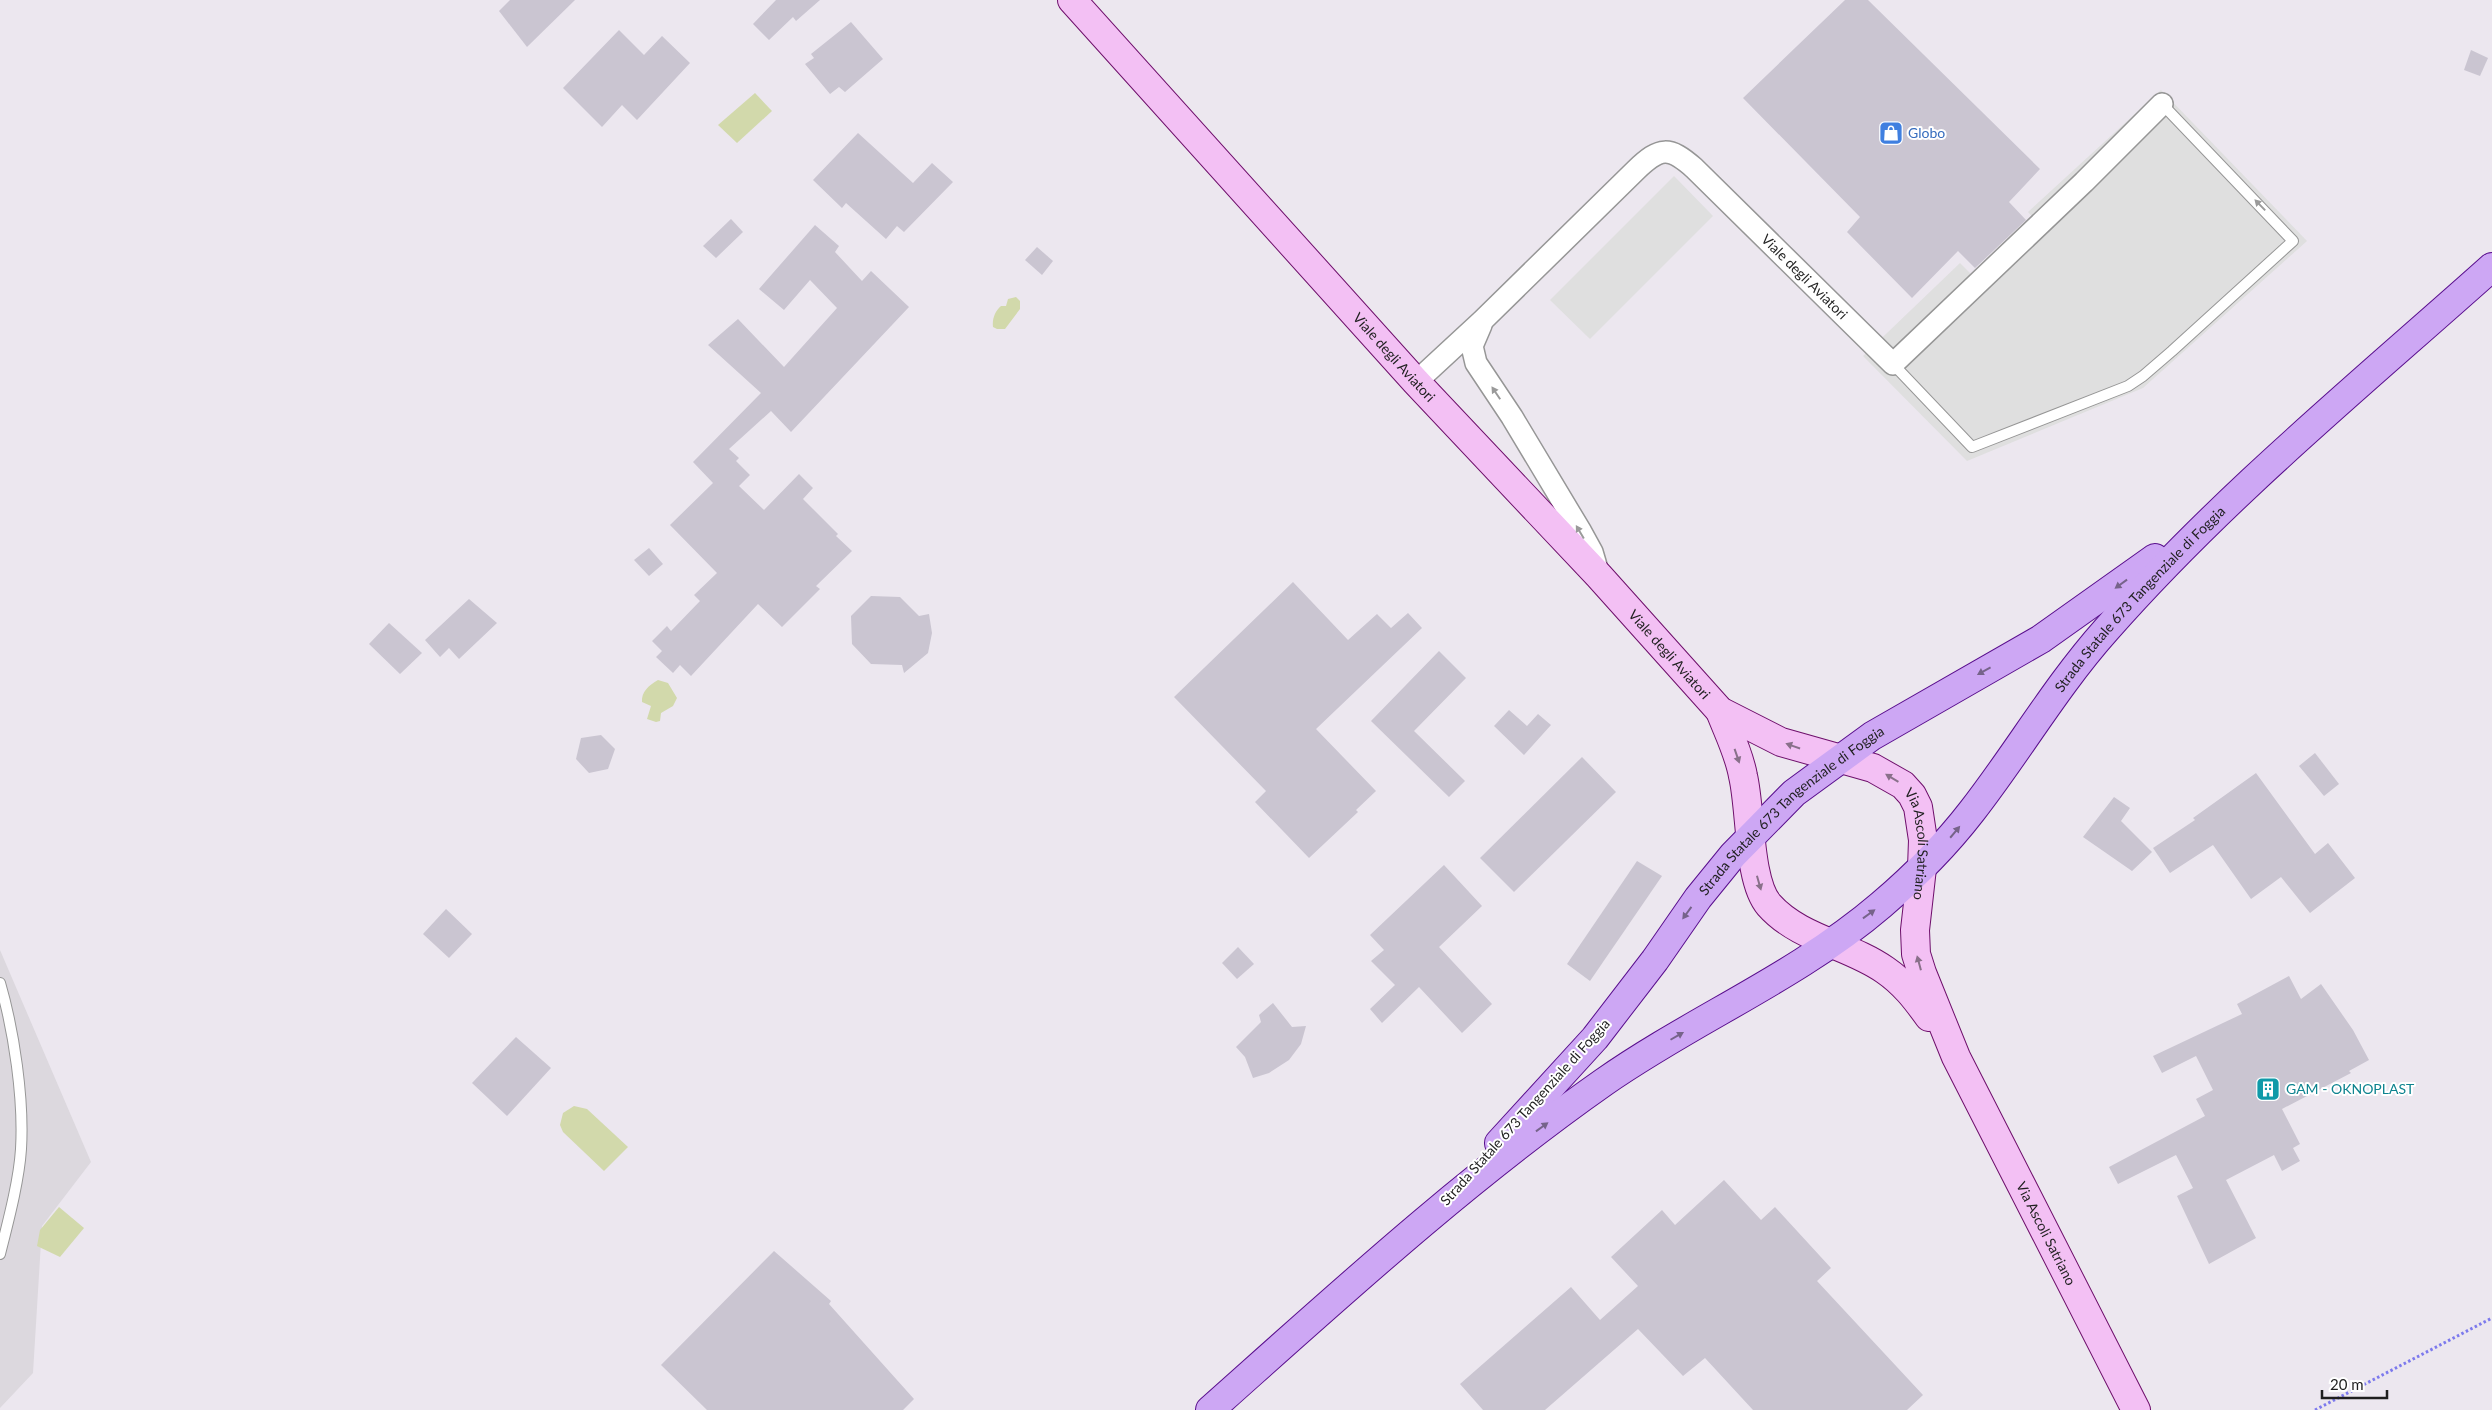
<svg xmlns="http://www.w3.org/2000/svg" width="2492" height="1410" viewBox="0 0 2492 1410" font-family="Lato,sans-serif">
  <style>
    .airport { fill: #dcd8de }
    .parking { fill: #dfdfdf }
    .water { fill: #d2d9ab }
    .building { fill: #cac5d1 }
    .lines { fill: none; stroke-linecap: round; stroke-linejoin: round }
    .service-casing { stroke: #969696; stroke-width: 12 }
    .minor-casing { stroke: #969696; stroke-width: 24 }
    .secondary-casing { stroke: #6e0f6b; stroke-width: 30 }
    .primary-casing { stroke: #590e8d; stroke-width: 30 }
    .path { stroke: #7d7aed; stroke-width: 3; stroke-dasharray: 2.5 2.5; stroke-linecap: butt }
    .service { stroke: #fff; stroke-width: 10 }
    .minor { stroke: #fff; stroke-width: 21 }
    .secondary { stroke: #f3c0f4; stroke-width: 28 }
    .primary { stroke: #cda7f4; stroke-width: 28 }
    .oneway { fill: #9a9a9a }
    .oneway2 { fill: #76638a }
    .oneway3 { fill: #89708a }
    .labels { text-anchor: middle; stroke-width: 4; stroke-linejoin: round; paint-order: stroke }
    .shop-label { font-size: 14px; fill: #366cbe; stroke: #fff; text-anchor: start }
    .street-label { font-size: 14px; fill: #1f1f1f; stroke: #fff }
    .culture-label { font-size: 14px; fill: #0d838f; stroke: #fff; text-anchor: start }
  </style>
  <rect width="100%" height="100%" fill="#ece7ef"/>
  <path class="airport" d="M0,950L91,1162L42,1226L33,1373L0,1408Z"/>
  <g class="parking">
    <path d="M2161,90L2307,241L2143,388L1967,461L1863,356L1960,263L1983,286L2043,229L2028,212Z"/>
    <path d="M1674,176L1713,216L1590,339L1550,300Z"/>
  </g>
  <g class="water">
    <path d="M755,93L772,111L737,143L718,125Z"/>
    <path d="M1016,297L1020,301V309L1005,329H997L993,327C992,319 995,311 1001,306H1006L1008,299Z"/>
    <path d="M658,680L668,683L677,698L673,706L661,713L660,721L656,722L647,719L651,706L642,702C641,692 649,685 658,680Z"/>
    <path d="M574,1106L587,1109L628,1147L604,1171L563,1132L560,1125L563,1113Z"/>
    <path d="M59,1207L84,1228L60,1257L37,1246L40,1230Z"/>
  </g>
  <g class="building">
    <path d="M510,0H575L527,47L499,11Z"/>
    <path d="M776,0H820L796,21L793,17L769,40L753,24Z"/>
    <path d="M1845,0H1868L2040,169L2009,202L2026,220L1975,268L1958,251L1912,298L1847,232L1860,217L1743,98Z"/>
    <path d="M851,22L883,59L845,92L839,87L830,94L805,64L814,58L811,54Z"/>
    <path d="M619,30L644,55L662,36L690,63L637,120L622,105L602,127L563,88Z"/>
    <path d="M2471,50L2488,58L2480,76L2464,70Z"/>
    <path d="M858,133L913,183L932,163L953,182L904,232L897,226L886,239L846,203L842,208L813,180Z"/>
    <path d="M731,219L743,232L716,258L703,246Z"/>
    <path d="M815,225L839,246L835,252L862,281L871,271L909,307L791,432L771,411L729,449L739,458L736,461L750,475L739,486L764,510L799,474L813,488L803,499L838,534L836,536L852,551L816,586L820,589L782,627L758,604L691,676L680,665L673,673L656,657L662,651L652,641L667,626L671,631L700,601L694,595L717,573L670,525L713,483L693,462L761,393L708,345L738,319L784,367L837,308L810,280L784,310L759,289Z"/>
    <path d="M1037,247L1053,261L1042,275L1025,260Z"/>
    <path d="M649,548L663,564L649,576L634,560Z"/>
    <path d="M1293,582L1348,640L1377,614L1391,628L1408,613L1422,628L1316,729L1376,791L1356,810L1358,812L1309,858L1255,802L1266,791L1174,697Z"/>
    <path d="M871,596L900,597L919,616L929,614L932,633L928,653L904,673L902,665L871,664L852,644L851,616Z"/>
    <path d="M469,599L497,623L459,659L449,648L440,657L425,640Z"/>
    <path d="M389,623L422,653L400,674L369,644Z"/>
    <path d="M1439,651L1466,678L1414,731L1465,781L1449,797L1371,721Z"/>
    <path d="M1509,710L1527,726L1538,714L1551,725L1524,755L1494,726Z"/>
    <path d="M601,735L615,749L608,769L589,773L576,759L581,738Z"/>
    <path d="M2315,753L2339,784L2324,796L2299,766Z"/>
    <path d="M1582,757L1616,792L1514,892L1480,858Z"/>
    <path d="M2256,773L2315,854L2328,843L2355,878L2310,913L2281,877L2251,899L2213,845L2170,873L2153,848L2195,820L2193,818Z"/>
    <path d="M2114,797L2130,808L2121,821L2152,852L2132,871L2083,837Z"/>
    <path d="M1637,861L1662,876L1590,981L1567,964Z"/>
    <path d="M1444,865L1482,906L1439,947L1492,1004L1462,1033L1419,987L1382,1023L1370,1009L1395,985L1371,961L1384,950L1370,935Z"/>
    <path d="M446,909L472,934L449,958L423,934Z"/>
    <path d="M1238,947L1254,964L1237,979L1222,963Z"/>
    <path d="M2289,976L2301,999L2321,984L2353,1030L2369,1060L2349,1071L2351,1073L2282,1109L2300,1144L2293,1148L2300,1161L2282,1171L2274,1155L2226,1180L2256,1238L2209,1264L2177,1196L2193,1188L2176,1155L2118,1184L2109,1167L2205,1116L2196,1099L2213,1090L2196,1056L2162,1073L2153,1056L2242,1014L2237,1004Z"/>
    <path d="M1273,1003L1292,1027L1306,1026L1301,1044L1289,1060L1269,1073L1253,1078L1245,1057L1236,1047L1261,1022L1259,1015Z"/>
    <path d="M516,1037L551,1068L507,1116L472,1083Z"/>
    <path d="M1724,1180L1761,1220L1775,1207L1831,1268L1817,1281L1923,1395L1907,1410H1753L1705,1358L1683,1376L1638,1329L1545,1410H1483L1460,1384L1571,1287L1600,1320L1638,1286L1611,1257L1662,1210L1675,1225Z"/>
    <path d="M774,1251L831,1301L829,1304L914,1399L903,1410H707L661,1365Z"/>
  </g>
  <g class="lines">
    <g class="service-casing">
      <g id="service">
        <path d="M1893,364L1972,447L2128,386L2143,376L2172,351L2293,241L2162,104"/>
        <path d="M0,983C14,1031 24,1099 21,1149C19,1181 8,1222 0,1254"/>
      </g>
    </g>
    <g class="minor-casing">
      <g id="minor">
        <path d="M1481,325L1472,346L1476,363L1512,417L1581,532L1592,552L1597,569"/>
        <path id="s1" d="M1416,382L1482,321L1636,170C1660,147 1669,146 1694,168L1893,364L2084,182L2162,104"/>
      </g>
    </g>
    <g class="secondary-casing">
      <g id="secondary">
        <path id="s2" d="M1072,0L1416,382L1599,576L1720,711L1781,742L1873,768L1903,785L1912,795L1918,807L1923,840L1922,868L1915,930L1916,954L1922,973L1956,1057L2136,1410"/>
        <path d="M1720,711C1728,732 1739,753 1743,776C1751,809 1748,881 1769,905C1799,939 1850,945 1885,970C1904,983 1916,999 1929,1017"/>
      </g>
    </g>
    <g class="primary-casing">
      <g id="primary">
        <path id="s3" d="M1499,1143L1595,1038L1655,960L1698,898L1733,855L1794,793L1872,736L2041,639L2155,558"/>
        <path id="s4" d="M1210,1410C1338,1296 1463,1181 1604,1082C1694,1019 1797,977 1881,905C1915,876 1945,846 1972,811C2018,752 2056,686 2106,630C2223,497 2360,385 2492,267"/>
      </g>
    </g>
    <path class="path" d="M2315,1410L2492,1318"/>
    <use href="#service" class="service"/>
    <use href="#minor" class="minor"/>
    <use href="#secondary" class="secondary"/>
    <use href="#primary" class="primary"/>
  </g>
  <defs><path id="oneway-solid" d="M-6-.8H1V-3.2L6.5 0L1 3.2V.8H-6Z" transform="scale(1.25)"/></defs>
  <g class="oneway">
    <use href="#oneway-solid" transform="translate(2260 205) rotate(-134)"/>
    <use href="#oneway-solid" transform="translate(1496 393) rotate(-124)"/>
    <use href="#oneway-solid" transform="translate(1580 532) rotate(-121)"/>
  </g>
  <g class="oneway2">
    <use href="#oneway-solid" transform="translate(2121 584) rotate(144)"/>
    <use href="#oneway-solid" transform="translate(1984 671) rotate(151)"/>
    <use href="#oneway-solid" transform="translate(1955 832) rotate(-50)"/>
    <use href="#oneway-solid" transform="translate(1687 913) rotate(126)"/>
    <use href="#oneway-solid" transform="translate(1869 914) rotate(-36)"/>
    <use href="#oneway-solid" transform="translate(1677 1036) rotate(-30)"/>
    <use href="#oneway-solid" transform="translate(1542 1127) rotate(-36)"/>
  </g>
  <g class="oneway3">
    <use href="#oneway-solid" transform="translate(1793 746) rotate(-161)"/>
    <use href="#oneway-solid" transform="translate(1737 756) rotate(71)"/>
    <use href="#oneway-solid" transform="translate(1892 778) rotate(-149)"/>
    <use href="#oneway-solid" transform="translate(1759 883) rotate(74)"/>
    <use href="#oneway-solid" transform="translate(1919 963) rotate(-105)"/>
  </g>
  <defs>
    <g id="shop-square" transform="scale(1.25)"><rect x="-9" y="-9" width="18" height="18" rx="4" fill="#3f7fe0" stroke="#fff"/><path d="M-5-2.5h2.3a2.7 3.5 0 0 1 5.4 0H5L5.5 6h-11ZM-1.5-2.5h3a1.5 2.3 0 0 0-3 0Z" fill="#fff"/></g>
    <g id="building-square" transform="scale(1.25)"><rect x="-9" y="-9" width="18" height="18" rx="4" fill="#0f9aa8" stroke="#fff"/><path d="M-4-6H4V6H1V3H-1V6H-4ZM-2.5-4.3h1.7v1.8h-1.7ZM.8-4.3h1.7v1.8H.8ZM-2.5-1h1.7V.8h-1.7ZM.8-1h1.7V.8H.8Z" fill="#fff"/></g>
  </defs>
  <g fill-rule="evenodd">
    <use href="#shop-square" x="1891" y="133"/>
    <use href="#building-square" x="2268" y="1089"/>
  </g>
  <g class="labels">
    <g class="shop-label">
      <text x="1908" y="138">Globo</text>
    </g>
    <g class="street-label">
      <text dy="5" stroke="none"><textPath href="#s1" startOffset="529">Viale degli Aviatori</textPath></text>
      <text dy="5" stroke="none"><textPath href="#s2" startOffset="481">Viale degli Aviatori</textPath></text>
      <text dy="5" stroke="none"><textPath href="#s4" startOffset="1244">Strada Statale 673 Tangenziale di Foggia</textPath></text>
      <text dy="5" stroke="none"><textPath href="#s2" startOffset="886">Viale degli Aviatori</textPath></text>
      <text dy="5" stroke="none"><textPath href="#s3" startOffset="445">Strada Statale 673 Tangenziale di Foggia</textPath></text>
      <text dy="5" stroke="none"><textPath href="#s2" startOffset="1224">Via Ascoli Satriano</textPath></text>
      <text transform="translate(1525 1112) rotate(-48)" y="5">Strada Statale 673 Tangenziale di Foggia</text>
      <text dy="5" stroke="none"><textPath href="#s2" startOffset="1644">Via Ascoli Satriano</textPath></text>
    </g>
    <g class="culture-label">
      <text x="2286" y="1094">GAM - OKNOPLAST</text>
    </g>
  </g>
  <path d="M2322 1390v8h65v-8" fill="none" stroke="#1f1f1f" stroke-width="2.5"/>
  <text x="2330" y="1390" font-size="15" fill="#1f1f1f" stroke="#ffffff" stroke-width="4" paint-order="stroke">20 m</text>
</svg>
